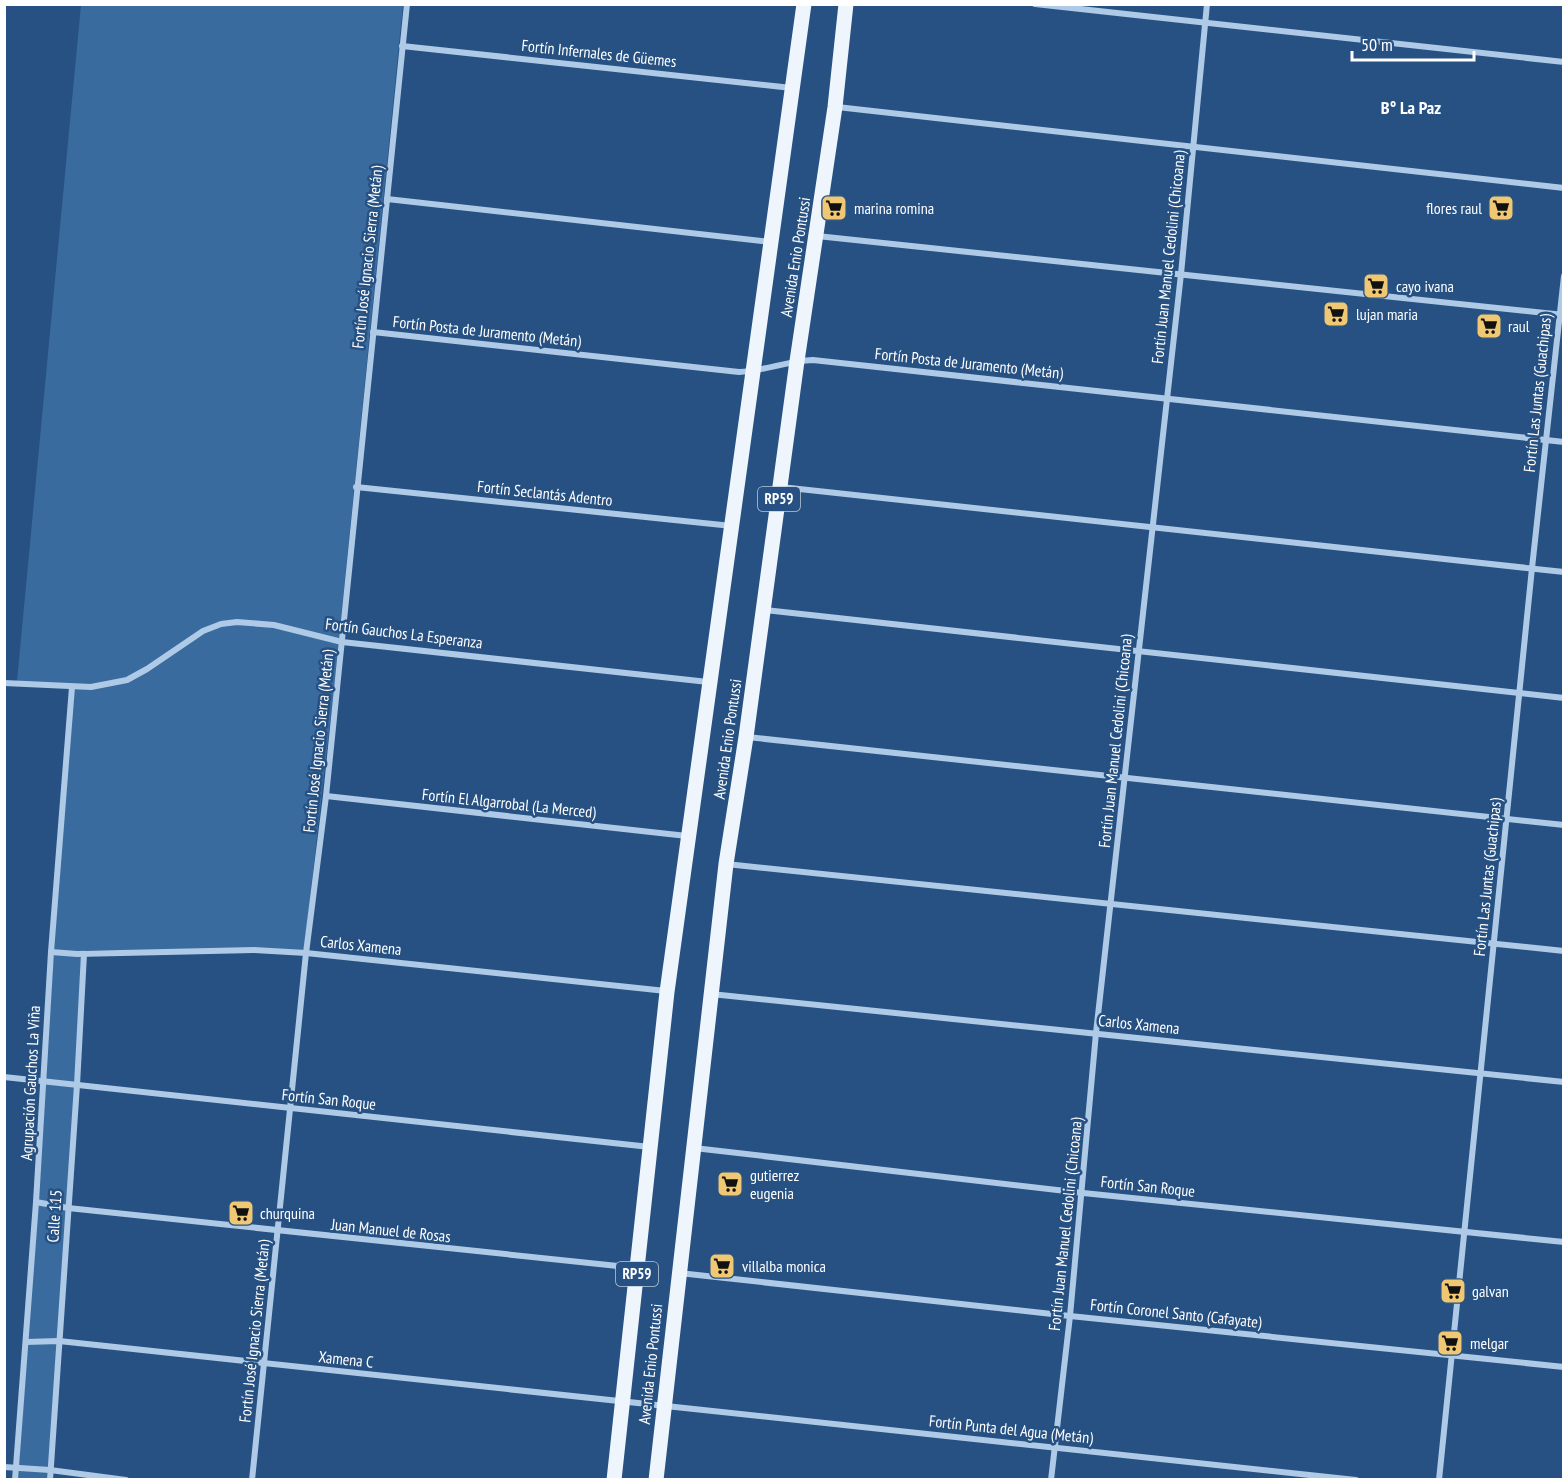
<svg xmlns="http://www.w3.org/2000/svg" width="1568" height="1484" viewBox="0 0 1568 1484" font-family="'PT Sans Narrow',sans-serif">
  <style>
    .green { fill: #3a6b9f }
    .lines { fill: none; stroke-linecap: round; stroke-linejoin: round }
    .minor { stroke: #aecae7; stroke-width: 6 }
    .primary { stroke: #eff5fd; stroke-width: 15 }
    .labels { text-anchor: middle; stroke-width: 5; stroke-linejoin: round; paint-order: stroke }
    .shield { fill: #265182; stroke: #becbda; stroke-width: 1.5 }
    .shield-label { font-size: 15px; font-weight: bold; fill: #fff }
    .street-label { font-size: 16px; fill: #fff; stroke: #265182 }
    .poi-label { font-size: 16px; fill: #fff; stroke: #265182; text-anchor: start }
    .neighbourhood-label { font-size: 18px; font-weight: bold; fill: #fff; stroke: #265182 }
  </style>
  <rect width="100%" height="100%" fill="#265182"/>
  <path class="green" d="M81,5H403L333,697L304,950H85L48,1480L18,1479L72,685L17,681Z"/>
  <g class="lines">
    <g class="minor">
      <path d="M1035,4L1564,62"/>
      <path d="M402,46L792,88"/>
      <path d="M837,107L1564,188"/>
      <path d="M387,199L770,242"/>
      <path d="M817,236L1564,315"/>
      <path d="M373,332L739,372C764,371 787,361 813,360L1564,442"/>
      <path d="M356,487L732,526"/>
      <path d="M781,487L1564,572"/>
      <path d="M765,610L1564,698"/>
      <path d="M4,683L91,687L127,680L147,669L203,631L221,624L237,622L274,625L342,642L708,682"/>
      <path d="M747,737L1564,825"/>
      <path d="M326,796L687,836"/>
      <path d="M726,864L1564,951"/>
      <path d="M51,952L77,954L254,950L306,953L666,991"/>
      <path d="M711,994L1564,1082"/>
      <path d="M4,1077L650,1147"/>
      <path d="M694,1148L1083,1193L1564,1242"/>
      <path d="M36,1202L68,1208L637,1268"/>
      <path d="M679,1273L1070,1316L1564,1367"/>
      <path d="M26,1342L59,1341L1356,1480"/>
      <path d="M4,1467L50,1470L126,1480"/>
      <path d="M15,1480L36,1202L51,952L72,687"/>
      <path d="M50,1480L77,1085L84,954"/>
      <path d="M252,1480L306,953L326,796L407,4"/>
      <path d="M1051,1480L1070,1316L1096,1033L1181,274L1207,4"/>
      <path d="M1439,1480L1532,568L1564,276"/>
    </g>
    <g class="primary">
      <path d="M614,1480L667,992L804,4"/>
      <path d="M656,1480L726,864L746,737L797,361L835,107L846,4"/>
    </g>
  </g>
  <defs>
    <g id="supermarket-square" transform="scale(1.35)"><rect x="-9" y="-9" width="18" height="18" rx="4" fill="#f0c873" stroke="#265182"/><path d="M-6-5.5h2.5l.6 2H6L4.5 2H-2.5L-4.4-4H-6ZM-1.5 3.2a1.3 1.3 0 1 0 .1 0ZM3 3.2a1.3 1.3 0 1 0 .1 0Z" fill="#111"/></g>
  </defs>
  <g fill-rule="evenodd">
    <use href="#supermarket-square" x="834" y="208"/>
    <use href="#supermarket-square" x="1501" y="208"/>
    <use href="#supermarket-square" x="1376" y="286"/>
    <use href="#supermarket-square" x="1336" y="314"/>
    <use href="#supermarket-square" x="1489" y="326"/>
    <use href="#supermarket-square" x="730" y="1184"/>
    <use href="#supermarket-square" x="241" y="1213"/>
    <use href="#supermarket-square" x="722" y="1266"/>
    <use href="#supermarket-square" x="1453" y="1291"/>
    <use href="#supermarket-square" x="1450" y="1343"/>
  </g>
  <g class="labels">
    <g class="shield">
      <rect x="758" y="487" width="42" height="24" rx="4.5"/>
      <rect x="616" y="1262" width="42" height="24" rx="4.5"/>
    </g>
    <g class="shield-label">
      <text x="779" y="504">RP59</text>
      <text x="637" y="1279">RP59</text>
    </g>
    <g class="street-label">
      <text transform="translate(599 53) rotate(6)" y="6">Fortín Infernales de Güemes</text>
      <text transform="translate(367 257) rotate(-84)" y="6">Fortín José Ignacio Sierra (Metán)</text>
      <text transform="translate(795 257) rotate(-81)" y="6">Avenida Enio Pontussi</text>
      <text transform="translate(1168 257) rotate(-84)" y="6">Fortín Juan Manuel Cedolini (Chicoana)</text>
      <text transform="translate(487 331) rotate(6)" y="6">Fortín Posta de Juramento (Metán)</text>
      <text transform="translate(969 363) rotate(6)" y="6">Fortín Posta de Juramento (Metán)</text>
      <text transform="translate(1537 393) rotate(-84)" y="6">Fortín Las Juntas (Guachipas)</text>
      <text transform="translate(545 493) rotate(6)" y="6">Fortín Seclantás Adentro</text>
      <text transform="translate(404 633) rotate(7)" y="6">Fortín Gauchos La Esperanza</text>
      <text transform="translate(727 739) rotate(-82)" y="6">Avenida Enio Pontussi</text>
      <text transform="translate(318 741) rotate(-84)" y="6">Fortín José Ignacio Sierra (Metán)</text>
      <text transform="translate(1115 741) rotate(-84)" y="6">Fortín Juan Manuel Cedolini (Chicoana)</text>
      <text transform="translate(509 803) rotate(6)" y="6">Fortín El Algarrobal (La Merced)</text>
      <text transform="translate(1487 877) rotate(-84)" y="6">Fortín Las Juntas (Guachipas)</text>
      <text transform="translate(361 945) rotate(6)" y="6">Carlos Xamena</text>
      <text transform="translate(1139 1024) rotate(6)" y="6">Carlos Xamena</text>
      <text transform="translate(30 1083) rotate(-87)" y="6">Agrupación Gauchos La Viña</text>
      <text transform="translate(329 1099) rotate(6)" y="6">Fortín San Roque</text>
      <text transform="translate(1148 1186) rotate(6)" y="6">Fortín San Roque</text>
      <text transform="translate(54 1216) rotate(-86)" y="6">Calle 115</text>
      <text transform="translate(1065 1224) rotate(-84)" y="6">Fortín Juan Manuel Cedolini (Chicoana)</text>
      <text transform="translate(391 1230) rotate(6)" y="6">Juan Manuel de Rosas</text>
      <text transform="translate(1176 1313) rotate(6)" y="6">Fortín Coronel Santo (Cafayate)</text>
      <text transform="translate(254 1331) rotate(-84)" y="6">Fortín José Ignacio Sierra (Metán)</text>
      <text transform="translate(346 1359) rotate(6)" y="6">Xamena C</text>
      <text transform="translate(650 1364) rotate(-84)" y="6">Avenida Enio Pontussi</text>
      <text transform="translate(1011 1429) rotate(6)" y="6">Fortín Punta del Agua (Metán)</text>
    </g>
    <g class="poi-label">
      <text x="854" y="214">marina romina</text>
      <text x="1482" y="214" text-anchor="end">flores raul</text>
      <text x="1396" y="292">cayo ivana</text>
      <text x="1356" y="320">lujan maria</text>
      <text x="1508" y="332">raul</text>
      <text x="750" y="1181">gutierrez<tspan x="750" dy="18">eugenia</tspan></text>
      <text x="260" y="1219">churquina</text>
      <text x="742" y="1272">villalba monica</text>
      <text x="1472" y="1297">galvan</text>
      <text x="1470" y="1349">melgar</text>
    </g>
    <g class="neighbourhood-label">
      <text x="1411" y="114">B° La Paz</text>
    </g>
  </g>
  <rect width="1568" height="1484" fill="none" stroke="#ffffff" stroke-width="12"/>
  <path d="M1352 51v9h122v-9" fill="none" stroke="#ffffff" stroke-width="3"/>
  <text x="1361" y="51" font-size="18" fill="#ffffff" stroke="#265182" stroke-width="4.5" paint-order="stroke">50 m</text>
</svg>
